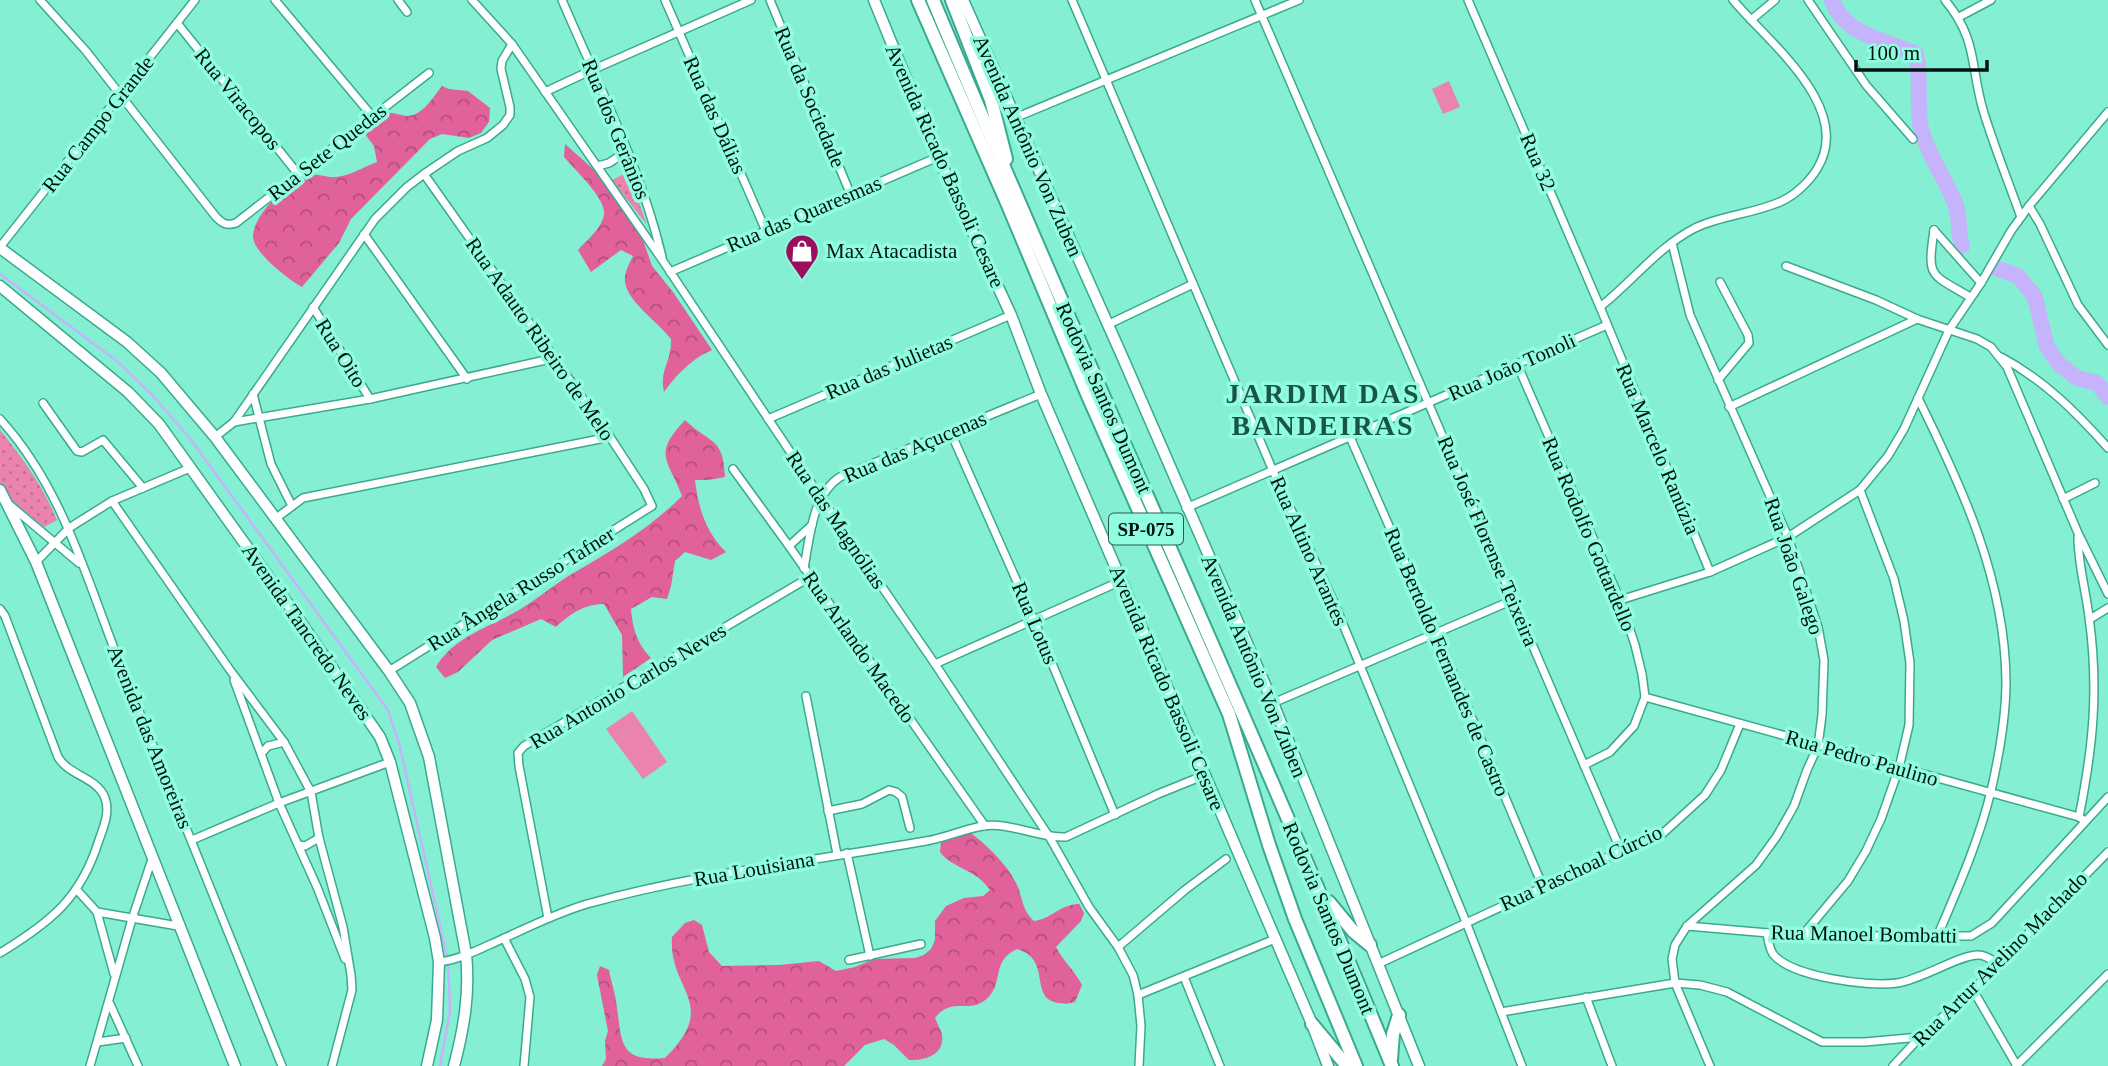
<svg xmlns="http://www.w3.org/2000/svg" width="2108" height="1066" viewBox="0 0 2108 1066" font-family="Georgia,serif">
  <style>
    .green { fill: url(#green-dots) }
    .forest { fill: url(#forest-crowns) }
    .pitch { fill: #ea83ae }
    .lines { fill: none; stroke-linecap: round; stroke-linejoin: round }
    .stream { stroke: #c5b4fc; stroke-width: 2.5 }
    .river { stroke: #c5b4fc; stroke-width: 16 }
    .street-casing { stroke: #39aa90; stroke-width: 10 }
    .secondary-casing { stroke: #39aa90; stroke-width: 13 }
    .highway-casing { stroke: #39aa90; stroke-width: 16 }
    .street { stroke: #fff; stroke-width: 7 }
    .secondary { stroke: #fff; stroke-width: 10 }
    .highway { stroke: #fff; stroke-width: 12 }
    .labels { text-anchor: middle; stroke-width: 7; stroke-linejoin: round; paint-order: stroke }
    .shield { fill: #91fde0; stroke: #2c5a4e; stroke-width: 2 }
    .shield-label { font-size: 19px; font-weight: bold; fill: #00140f }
    .street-label { font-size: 21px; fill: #00140f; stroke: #91fde0 }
    .poi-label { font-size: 21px; fill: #00140f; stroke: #91fde0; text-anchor: start }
    .district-label { font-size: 28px; font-weight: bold; letter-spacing: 2px; fill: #195547; stroke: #91fde0 }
  </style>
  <defs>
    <pattern id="green-dots" width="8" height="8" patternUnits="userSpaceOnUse" patternTransform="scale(1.75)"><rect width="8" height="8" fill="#ea83ae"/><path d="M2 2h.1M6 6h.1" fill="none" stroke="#c77094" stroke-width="1.8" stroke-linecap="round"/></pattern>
    <pattern id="forest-crowns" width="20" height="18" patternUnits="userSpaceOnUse" patternTransform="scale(1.75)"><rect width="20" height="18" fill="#e1619a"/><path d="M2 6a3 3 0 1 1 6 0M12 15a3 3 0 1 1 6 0" fill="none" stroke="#b44f7c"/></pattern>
  </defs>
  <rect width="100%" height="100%" fill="#84efd3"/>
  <g class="green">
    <path d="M628,172L647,225L612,180Z"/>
    <path d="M0,430C24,460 42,485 57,520L44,527L5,495L0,487Z"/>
  </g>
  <g class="forest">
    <path d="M442,86L449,89L468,91L490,108L489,122L481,133L469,138L442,134L430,139L351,219L339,243L302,287C289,280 254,253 253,237C252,217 289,178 309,175C317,173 327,178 336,177C349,176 364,167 377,162L374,146L365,134L369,122L379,112C389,111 400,116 408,116C423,115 433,97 442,86Z"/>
    <path d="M565,144L601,176L643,240L652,266L673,292L712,350C694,357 675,376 664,392C659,369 672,362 671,339C659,323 627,301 625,282C624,273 629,264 633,256L621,250L591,272L578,250C586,241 602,228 604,215C607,199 574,169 564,157Z"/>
    <path d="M685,420C711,445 723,436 725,477L708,480H695C698,507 706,533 726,552L711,560L685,552L675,561L671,586L667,599L652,597L631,609C633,630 637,643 651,658L623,677L622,635L604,604C584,604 570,614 556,627L541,619L492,640L458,672L445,678L436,667C453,637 490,627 519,610C539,598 557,582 577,571C615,549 651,527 682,496C668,459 652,455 685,420Z"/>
    <path d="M953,833L972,834C987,845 1010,868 1017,885C1023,899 1022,910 1034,921C1051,919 1061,904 1079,904L1084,913L1081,921L1056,947C1063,961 1075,971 1082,985L1075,1002C1068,1004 1065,1004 1058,1003C1034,999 1045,973 1032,958C1028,953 1023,951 1017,949C989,962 1006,985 984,1001C968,1013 951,997 935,1018C937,1023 941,1030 942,1035C945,1055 924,1061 909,1060L894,1045L884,1039L865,1045L844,1066H602L606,1059L605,1041L608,1031L597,975L600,966L609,970C611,982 616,995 617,1008C622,1044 620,1062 665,1058C721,1003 668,991 672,937L685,923L694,920L702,925L709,952L722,966L779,965L819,961L836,971L855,967L874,959L915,958L924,955L931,949L935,940V921L946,906L964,898L983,896L990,890C976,869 953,869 940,852L941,843Z"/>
  </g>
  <g class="pitch">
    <path d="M1449,81L1460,107L1443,114L1432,89Z"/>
    <path d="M632,711L667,762L643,779L606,729Z"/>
  </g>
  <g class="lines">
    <path class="stream" d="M0,274L117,361L155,398L191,440L388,710L399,743L448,961L450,1011L440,1066"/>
    <g class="river">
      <path d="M1832,0C1845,36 1886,40 1916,54C1922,79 1916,105 1921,129C1927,153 1946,180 1955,203C1960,216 1958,232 1962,246"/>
      <path d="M1996,268L2018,276L2035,297L2047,347L2059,364L2077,378L2097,383L2108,397"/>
    </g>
    <g class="street-casing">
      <g id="street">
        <path d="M40,0L86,51L216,217C223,224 227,226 236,223L429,73"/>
        <path d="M275,0L372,116"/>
        <path d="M398,0L407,12"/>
        <path d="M472,0L512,44L663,261L821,498L935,664L1050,838L1089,907L1118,947L1133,975L1138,995L1141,1026L1139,1066"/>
        <path d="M562,0C598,84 641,168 662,257"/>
        <path d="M665,0L766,231"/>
        <path d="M770,0L850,193"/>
        <path d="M1072,0L1273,471L1333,600L1466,922L1522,1066"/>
        <path d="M1255,0L1621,851"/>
        <path d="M1468,0L1600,307L1710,572"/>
        <path d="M1808,0L1866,85L1913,139"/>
        <path d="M1945,0C1978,40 1970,65 1983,110C1994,146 2008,181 2021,217"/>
        <path d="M1959,17L1991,0"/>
        <path d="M1751,20L1775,0"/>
        <path d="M177,23L298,174"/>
        <path d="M545,92L592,70L751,0"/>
        <path d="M1017,117L1299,0"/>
        <path d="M598,166L609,163L627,151"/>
        <path d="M2029,206L2040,224L2078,305L2108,345"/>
        <path d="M1934,230C1927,279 1930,273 1970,297"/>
        <path d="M1934,230L1981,283"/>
        <path d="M364,234L467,379"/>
        <path d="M1672,243L1690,315L1788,537L1818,627L1824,660L1822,715L1818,746L1807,770L1794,806L1777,836L1756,865L1687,926L1675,945L1672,959L1675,983L1710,1066"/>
        <path d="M0,247L195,0"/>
        <path d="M1786,266L1876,300L1917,319L1977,339L1991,347L2007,367L2078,533L2108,594"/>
        <path d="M670,272L938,157"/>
        <path d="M313,307L370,399"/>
        <path d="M1600,307C1632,282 1658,247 1695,228C1722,215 1754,214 1782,201C1795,195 1809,182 1817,169C1855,108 1768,42 1733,0"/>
        <path d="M1107,325L1193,284"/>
        <path d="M2001,357C2044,380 2076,412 2108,448"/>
        <path d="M1517,364L1620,600L1635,645L1642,674L1645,697L1634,726L1610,752L1584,765"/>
        <path d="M1718,380L1749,343L1748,335L1720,282"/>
        <path d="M253,394L271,464L292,506"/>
        <path d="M1918,398C1962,487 2005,579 2006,681C2006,718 1999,756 1991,791C1979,841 1957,890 1937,937"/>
        <path d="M43,403L77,451L82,452L103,440L143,488"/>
        <path d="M1729,407L1917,319"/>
        <path d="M0,419C63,488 86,578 120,664C173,798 229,932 282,1066"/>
        <path d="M768,419L1011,315"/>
        <path d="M234,422L370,399L555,358"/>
        <path d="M951,433L1034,620L1115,815"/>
        <path d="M215,437L234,422L375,219L407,187L424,174L458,151L487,138L503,125L510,115V107L501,69L502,61L512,44"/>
        <path d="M1350,437L1436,633L1543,887"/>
        <path d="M733,469L789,546L985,826"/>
        <path d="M2063,499L2095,483"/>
        <path d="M112,501L230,670L284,742L311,792L319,838L343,927L351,975L352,990L332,1066"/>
        <path d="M11,506L79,563"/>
        <path d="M1186,508L1607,325"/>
        <path d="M275,519L303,498L610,437"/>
        <path d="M2078,537C2078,564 2086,591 2089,617C2099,689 2093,747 2079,817L2082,819"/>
        <path d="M789,546L812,525"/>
        <path d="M36,562L69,528L112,501L190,468"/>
        <path d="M804,568C810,537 812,495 840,477L1041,394"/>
        <path d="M1620,600L1710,572L1788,537L1860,490L1888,456L1904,429L1949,330L1981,283L2011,231L2029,206L2108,112"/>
        <path d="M0,609L5,616L58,757C69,776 97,777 105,798C110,812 104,826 99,840C81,898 51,922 0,953"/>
        <path d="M2090,619L2108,608"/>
        <path d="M935,664L1121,581"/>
        <path d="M389,671L652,506L644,489L610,437L424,174"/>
        <path d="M234,680L279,803L317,887L345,959"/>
        <path d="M806,696L837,854"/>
        <path d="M1645,697L2079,817"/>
        <path d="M1273,703L1513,600"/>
        <path d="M262,753L268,746L284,742"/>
        <path d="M828,811L862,804L889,790L896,792L902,797L910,828"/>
        <path d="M192,840L279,803L390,762"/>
        <path d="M299,845L305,846L319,838"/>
        <path d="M847,853L870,956"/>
        <path d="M77,890L97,912L114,974"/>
        <path d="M97,912L178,926"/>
        <path d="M548,918L519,766L518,753L524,746L810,577"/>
        <path d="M1687,926L1802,936H1971L1992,923L2108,797"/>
        <path d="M1767,933C1768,940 1769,948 1773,954C1791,977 1869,987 1897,983C1921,980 1961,954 1979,955C1986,955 1992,960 1998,964"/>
        <path d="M1802,936L1848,881L1866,851L1881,819L1899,768L1909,725L1910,663L1904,621L1894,579L1860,490"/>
        <path d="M504,938L525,979L530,997L524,1066"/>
        <path d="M1118,947L1185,890L1226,859"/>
        <path d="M849,960L921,944"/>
        <path d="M439,962C457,960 473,952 489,945C521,931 553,914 587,904C698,873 813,861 926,841C945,838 964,829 983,826C1011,822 1039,838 1066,837L1158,794L1205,775"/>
        <path d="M1378,964L1621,851L1660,836L1705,795L1721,770L1740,724"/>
        <path d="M1184,977L1220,1066"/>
        <path d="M1973,990L2017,1066"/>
        <path d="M1138,995L1275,939"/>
        <path d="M1586,997L1612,1066"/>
        <path d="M110,1004L138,1066"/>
        <path d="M1501,1012L1675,983L1700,985L1727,992L1822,1042H1865L1920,1037"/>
        <path d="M98,1042L126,1038"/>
        <path d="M90,1066L132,919L152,859"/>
        <path d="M1893,1066L1920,1037L1973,990L2108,852"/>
        <path d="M2016,1066L2108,974"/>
      </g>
    </g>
    <g class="secondary-casing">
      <g id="secondary">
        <path d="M874,0L938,157L1011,315L1041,394L1312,1024L1328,1066"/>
        <path d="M963,0L1122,356L1273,703L1419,1066"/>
        <path d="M0,248L127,342L161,373L215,437L389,671L410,703L429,757L466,954C470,993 464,1028 454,1066"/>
        <path d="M0,286L128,392L159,424L288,604L380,737L390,762L435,938L439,962L437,1020L427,1066"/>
        <path d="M0,490L36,562L235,1066"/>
      </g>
    </g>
    <g class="highway-casing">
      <g id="highway">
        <path d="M918,0L1008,205L1088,396L1229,714L1269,845L1295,919L1356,1066"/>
        <path d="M933,0C1082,357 1245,708 1392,1066"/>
        <path d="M952,0L991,100L1006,159"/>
        <path d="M1329,902L1353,931L1370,945"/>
        <path d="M1312,1024L1347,1066"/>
        <path d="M1391,1059L1393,1034L1399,1015"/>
      </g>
    </g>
    <use href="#street" class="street"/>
    <use href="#secondary" class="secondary"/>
    <use href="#highway" class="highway"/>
  </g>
  <defs>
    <g id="shop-pin" transform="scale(1.75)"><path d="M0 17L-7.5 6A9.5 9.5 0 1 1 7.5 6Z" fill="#9c0e5d" stroke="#91fde0"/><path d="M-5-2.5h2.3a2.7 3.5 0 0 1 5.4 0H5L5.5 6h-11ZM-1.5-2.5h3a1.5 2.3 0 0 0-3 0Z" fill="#fff"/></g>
  </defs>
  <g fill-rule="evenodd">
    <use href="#shop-pin" x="802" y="251"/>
  </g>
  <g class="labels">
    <rect class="shield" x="1109" y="513.5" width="74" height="31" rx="5"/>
    <g class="shield-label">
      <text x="1146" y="536">SP-075</text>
    </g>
    <g class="street-label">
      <text transform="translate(810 97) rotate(67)" y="7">Rua da Sociedade</text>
      <text transform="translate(238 99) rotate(51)" y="7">Rua Viracopos</text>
      <text transform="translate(715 115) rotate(66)" y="7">Rua das Dálias</text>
      <text transform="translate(98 124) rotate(-52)" y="7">Rua Campo Grande</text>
      <text transform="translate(616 129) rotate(68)" y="7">Rua dos Gerânios</text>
      <text transform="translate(1028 146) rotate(66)" y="7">Avenida Antônio Von Zuben</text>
      <text transform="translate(327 152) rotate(-38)" y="7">Rua Sete Quedas</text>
      <text transform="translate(1538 162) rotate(67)" y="7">Rua 32</text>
      <text transform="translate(945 166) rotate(66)" y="7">Avenida Ricado Bassoli Cesare</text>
      <text transform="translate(804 214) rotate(-23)" y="7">Rua das Quaresmas</text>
      <text transform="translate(540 339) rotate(55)" y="7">Rua Adauto Ribeiro de Melo</text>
      <text transform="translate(341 353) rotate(58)" y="7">Rua Oito</text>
      <text transform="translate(889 367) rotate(-23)" y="7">Rua das Julietas</text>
      <text transform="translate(1512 367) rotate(-24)" y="7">Rua João Tonoli</text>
      <text transform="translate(1104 398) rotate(66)" y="7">Rodovia Santos Dumont</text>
      <text transform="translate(915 447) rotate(-23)" y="7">Rua das Açucenas</text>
      <text transform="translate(1658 449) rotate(67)" y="7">Rua Marcelo Ranúzia</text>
      <text transform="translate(836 520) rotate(56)" y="7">Rua das Magnólias</text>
      <text transform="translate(1589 534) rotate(67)" y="7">Rua Rodolfo Gottardello</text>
      <text transform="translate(1488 541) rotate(67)" y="7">Rua José Florense Teixeira</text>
      <text transform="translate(1309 551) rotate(66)" y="7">Rua Altino Arantes</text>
      <text transform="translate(1794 566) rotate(71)" y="7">Rua João Galego</text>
      <text transform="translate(521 589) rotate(-32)" y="7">Rua Ângela Russo Tafner</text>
      <text transform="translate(1035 623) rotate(67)" y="7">Rua Lotus</text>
      <text transform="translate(307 632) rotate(55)" y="7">Avenida Tancredo Neves</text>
      <text transform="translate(859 647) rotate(55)" y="7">Rua Arlando Macedo</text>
      <text transform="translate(1447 662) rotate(67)" y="7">Rua Bertoldo Fernandes de Castro</text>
      <text transform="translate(1254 666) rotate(67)" y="7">Avenida Antônio Von Zuben</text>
      <text transform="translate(628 686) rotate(-31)" y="7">Rua Antonio Carlos Neves</text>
      <text transform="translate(1167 688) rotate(67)" y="7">Avenida Ricado Bassoli Cesare</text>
      <text transform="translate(150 737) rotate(68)" y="7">Avenida das Amoreiras</text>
      <text transform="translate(1862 758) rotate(16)" y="7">Rua Pedro Paulino</text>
      <text transform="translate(1581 868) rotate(-25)" y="7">Rua Paschoal Cúrcio</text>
      <text transform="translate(754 869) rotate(-10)" y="7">Rua Louisiana</text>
      <text transform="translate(1329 918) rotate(67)" y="7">Rodovia Santos Dumont</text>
      <text transform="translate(1864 934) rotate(1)" y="7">Rua Manoel Bombatti</text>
      <text transform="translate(2000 959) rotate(-45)" y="7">Rua Artur Avelino Machado</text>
    </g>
    <g class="poi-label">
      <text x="826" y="258">Max Atacadista</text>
    </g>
    <g class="district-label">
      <text x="1323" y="403">JARDIM DAS<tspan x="1323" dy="32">BANDEIRAS</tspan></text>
    </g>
  </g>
  <path d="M1856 60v10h131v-10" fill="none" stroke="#00140f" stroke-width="3.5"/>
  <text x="1867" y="60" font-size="21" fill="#00140f" stroke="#91fde0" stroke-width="5" paint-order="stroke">100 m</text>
</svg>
